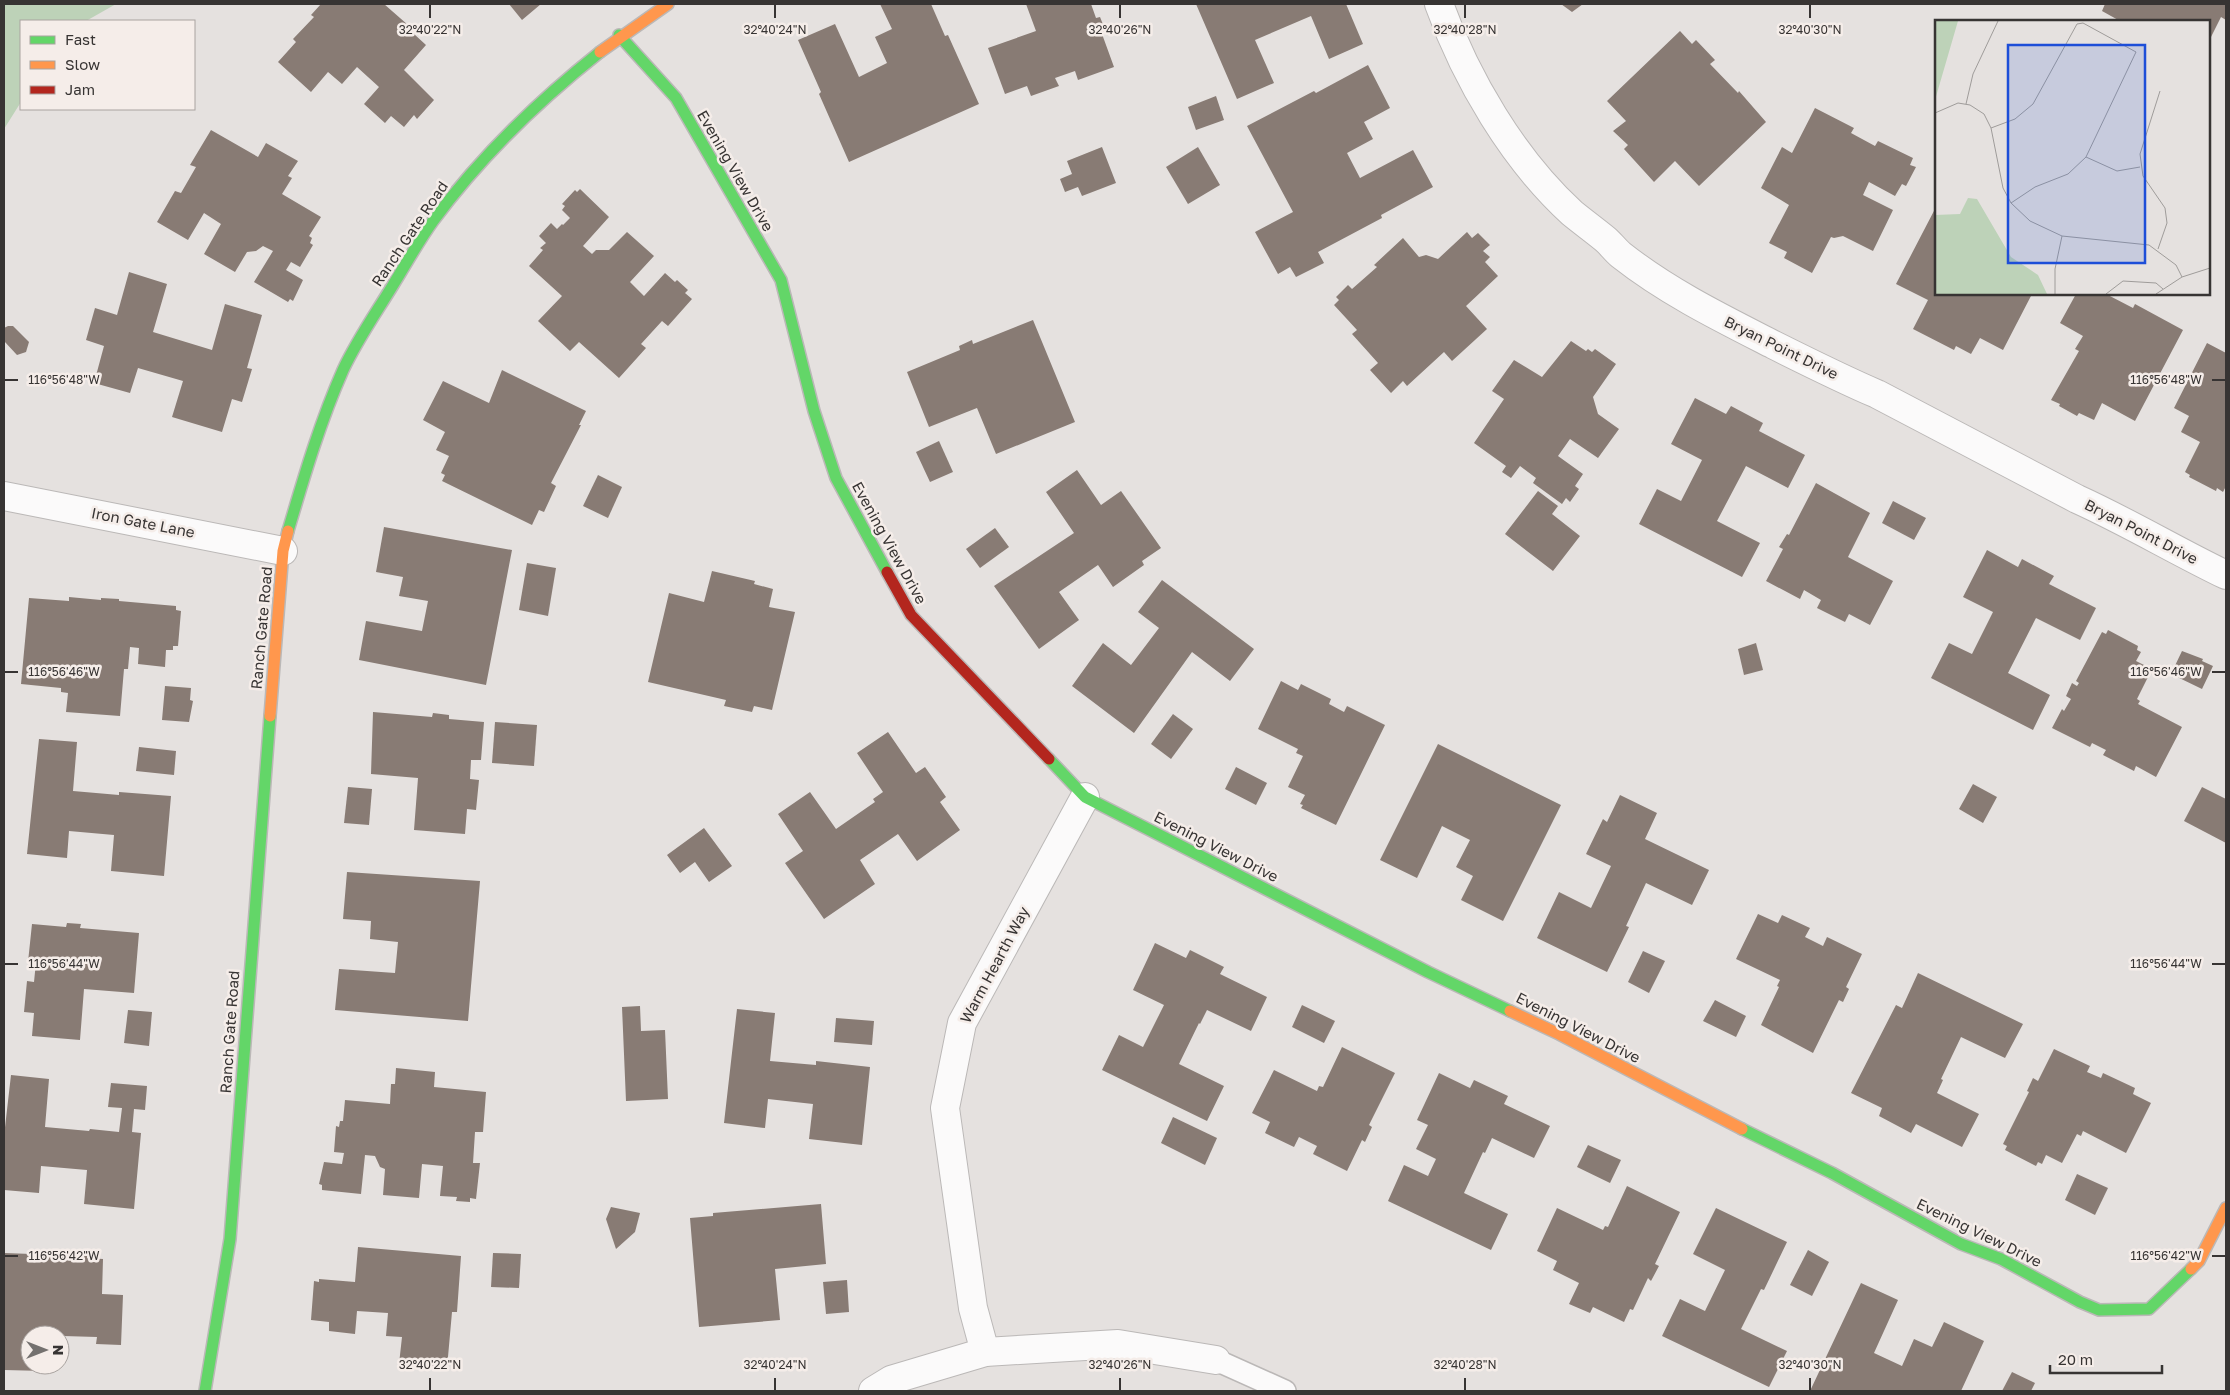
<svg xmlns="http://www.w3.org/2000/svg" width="2230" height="1395" viewBox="0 0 2230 1395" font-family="'Golos Text',sans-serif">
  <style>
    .green { fill: #bdd2b8 }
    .building { fill: #887b74 }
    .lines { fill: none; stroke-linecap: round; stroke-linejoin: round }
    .lane-casing { stroke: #bbb8b7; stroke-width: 24 }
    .street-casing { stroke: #bbb8b7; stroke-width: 30 }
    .fast-casing { stroke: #bbb8b7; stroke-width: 14 }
    .slow-casing { stroke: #bbb8b7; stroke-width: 14 }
    .jam-casing { stroke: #bbb8b7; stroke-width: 14 }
    .lane { stroke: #fbfafa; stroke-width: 21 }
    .street { stroke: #fbfafa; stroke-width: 28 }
    .fast { stroke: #63d668; stroke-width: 11 }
    .slow { stroke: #ff974d; stroke-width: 11 }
    .jam { stroke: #b3261e; stroke-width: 11 }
    .ticks { fill: none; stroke: #373433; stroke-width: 2 }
    .labels { text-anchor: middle; stroke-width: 5; stroke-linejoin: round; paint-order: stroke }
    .street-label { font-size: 15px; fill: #373433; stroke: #f5ede9 }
    .inset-road { fill: none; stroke: #9f9c9a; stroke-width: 1 }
    .view { fill: #1d4ed8; fill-opacity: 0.15; stroke: #1d4ed8; stroke-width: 2.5 }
    .inset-edge { fill: none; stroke: #373433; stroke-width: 2.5 }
    .ticks-label { font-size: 12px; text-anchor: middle; fill: #373433; stroke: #f5ede9; stroke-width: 5; stroke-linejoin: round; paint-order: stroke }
  </style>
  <rect width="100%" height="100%" fill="#e5e1df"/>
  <path class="green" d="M4,4H116L86,21H21V102L4,129Z"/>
  <g class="building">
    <path d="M321,4H384L416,32L414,34L426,45L404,70L434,100L417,119L414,115L404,127L391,116L385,123L364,104L379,87L357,67L342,84L328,72L311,92L278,62L296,42L293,39L314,17L311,15Z"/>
    <path d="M509,4H541L522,20Z"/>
    <path d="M880,4H931L945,36L948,35L979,104L849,162L819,94L821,92L798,40L835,24L859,77L887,63L875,37L892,29Z"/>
    <path d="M1026,4H1091L1096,18L1100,17L1106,32L1102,34L1114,67L1078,80L1075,71L1055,78L1059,86L1031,96L1027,86L1005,94L988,48L1036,31Z"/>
    <path d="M1196,4H1346L1363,44L1329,59L1311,16L1255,40L1274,83L1237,99Z"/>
    <path d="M1561,4H1583L1572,12Z"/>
    <path d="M2105,4H2226V20L2221,17L2209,41V21H2120L2102,11Z"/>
    <path d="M1680,31L1692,44L1696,40L1715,60L1710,64L1738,93L1739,91L1766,122L1699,186L1675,161L1654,182L1624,149L1628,145L1613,131L1626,121L1607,101Z"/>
    <path d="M1368,65L1390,108L1364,122L1373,139L1347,153L1360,178L1413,150L1433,187L1381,215L1382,218L1318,252L1324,263L1296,277L1290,267L1278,274L1255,232L1293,212L1247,126L1314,91L1316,93Z"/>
    <path d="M1216,96L1224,120L1196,130L1188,107Z"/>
    <path d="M1815,108L1854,128L1851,133L1875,146L1878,141L1913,158L1910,165L1916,167L1906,186L1902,184L1895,196L1869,182L1863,195L1893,210L1873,251L1843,236L1834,238L1831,237L1812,273L1784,258L1787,252L1769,243L1789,205L1761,188L1782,147L1792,153Z"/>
    <path d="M211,130L258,157L266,143L298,161L288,176L292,178L282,194L321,217L309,236L312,238L310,243L313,245L300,267L291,262L286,270L303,280L293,301L290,299L288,302L254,282L273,251L263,246L256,251L247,252L235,272L204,254L221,224L204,213L188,240L157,222L175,191L181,193L196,167L190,165Z"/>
    <path d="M1102,147L1116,183L1082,196L1078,187L1065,192L1060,179L1072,174L1067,161Z"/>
    <path d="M1198,147L1220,185L1188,204L1166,167Z"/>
    <path d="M580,189L609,217L583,246L592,254L596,250H609L627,232L654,256L630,282L644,296L665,273L675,282L677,280L688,290L685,293L692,299L668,326L662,321L641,344L646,348L619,378L579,342L570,351L538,321L562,296L529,266L543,250L540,248L546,243L539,236L551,223L557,229L562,224L563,225L570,218L562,210L565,206L562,204L575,190L577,192Z"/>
    <path d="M1936,207V294H2032L2003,350L1980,338L1971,354L1956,346L1954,350L1913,329L1928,300L1896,284Z"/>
    <path d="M1467,232L1472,238L1478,233L1490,245L1483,251L1490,257L1485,262L1498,276L1466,306L1487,329L1452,361L1444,352L1407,386L1403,381L1391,393L1370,370L1378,363L1352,334L1357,330L1334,305L1339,300L1336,297L1348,285L1352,289L1377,267L1374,265L1403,238L1419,257L1426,255L1438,259Z"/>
    <path d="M129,272L167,284L153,332L212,350L225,304L262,315L247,368L252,369L242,402L232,399L222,432L172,417L183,381L138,368L130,393L94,383L104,346L86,340L95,308L117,315Z"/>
    <path d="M2076,294H2106L2133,308L2135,304L2183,330L2135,421L2102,403L2094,420L2079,413L2077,416L2059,406L2060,404L2051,400L2079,351L2075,349L2083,336L2060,323Z"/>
    <path d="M1033,320L1075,422L996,454L977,408L929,427L907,372L960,350L959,346L972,340L973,344Z"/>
    <path d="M8,326H13L29,342L26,352L17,355L4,341V328Z"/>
    <path d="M1571,341L1586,351L1588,349L1592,352L1595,349L1616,364L1593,397L1598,414L1619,429L1598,458L1570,439L1558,456L1583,474L1575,486L1579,489L1570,502L1566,498L1562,504L1533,483L1536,478L1520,466L1511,478L1502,472L1506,466L1474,443L1504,399L1492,391L1514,360L1542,377Z"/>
    <path d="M2207,343L2226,353V486L2223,492L2217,488L2216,491L2189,477L2190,475L2185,472L2200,442L2181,432L2189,416L2174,408Z"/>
    <path d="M502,370L586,411L579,425H581L551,483L556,486L544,512L539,510L532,525L442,481L445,475L441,473L449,456L436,450L445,432L423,420L443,381L489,403Z"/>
    <path d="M1695,398L1726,414L1731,406L1763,423L1759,431L1805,455L1788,488L1746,466L1717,521L1760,543L1742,577L1639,524L1657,489L1681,501L1702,460L1671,444Z"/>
    <path d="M939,441L953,472L930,482L916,452Z"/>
    <path d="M1077,470L1101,505L1121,491L1161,548L1142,561L1144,565L1113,587L1098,565L1059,592L1079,620L1039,649L994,586L1074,533L1046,492Z"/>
    <path d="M598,475L622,487L608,518L583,506Z"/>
    <path d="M1816,483L1870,513L1848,557L1893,581L1870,625L1849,614L1845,622L1817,608L1821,600L1804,590L1800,599L1766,581L1783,549L1779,547L1787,534L1789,535Z"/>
    <path d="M1538,491L1558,506L1552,514L1580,536L1553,571L1505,534Z"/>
    <path d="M1893,501L1926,518L1914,540L1882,523Z"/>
    <path d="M384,527L512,550L486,685L359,660L366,621L422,631L428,601L399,596L403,577L376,572Z"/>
    <path d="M995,528L1009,547L980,568L966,549Z"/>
    <path d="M1987,550L2018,567L2022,559L2054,576L2049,584L2096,608L2080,640L2036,618L2008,673L2050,695L2033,730L1931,678L1949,643L1972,654L1993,612L1963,597Z"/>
    <path d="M527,563L556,568L548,616L519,610Z"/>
    <path d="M712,571L755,581L754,584L773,589L769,607L795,612L772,710L754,706L752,712L724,706L726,700L648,682L669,593L704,602Z"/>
    <path d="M1162,580L1254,649L1230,681L1192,652L1134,733L1072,686L1103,643L1131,665L1159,628L1138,612Z"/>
    <path d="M69,597L101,600V598L119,599V601L176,606V610L181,611L178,646H173V650H166L165,667L138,664L139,648L130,647L128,669H124L120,716L66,712L68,693L61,692V688L21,684L29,598L69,601Z"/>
    <path d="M2108,630L2138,646L2137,650L2141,652L2136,661L2152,669L2137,699L2140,701L2138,704L2182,727L2156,777L2136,766L2134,771L2103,755L2106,750L2092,743L2090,747L2052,728L2062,709L2064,711L2071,699L2066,696L2072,683L2077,686L2079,683L2076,681L2102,632L2106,634Z"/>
    <path d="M1756,643L1763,670L1744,675L1738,649Z"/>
    <path d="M2182,651L2203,659L2202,661L2213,666L2202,689L2171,674Z"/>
    <path d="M1281,681L1298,690L1301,684L1331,699L1329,704L1344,712L1347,706L1385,725L1336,825L1301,808L1303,805L1300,804L1305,795L1288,787L1303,756L1296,753L1298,749L1258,729Z"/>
    <path d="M165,686L191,688L190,700L193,701L189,722L162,720Z"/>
    <path d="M373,712L432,717L433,713L449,715V719L484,722L481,760H471L470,779L479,780L476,810L467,809L465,834L414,830L418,778L371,774Z"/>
    <path d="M1173,714L1193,729L1171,759L1151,744Z"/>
    <path d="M495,722L537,725L534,766L492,763Z"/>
    <path d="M888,732L916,773L925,767L946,797L940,802L960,830L917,861L898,834L860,860L875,884L824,919L785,863L803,851L778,814L810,792L836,829L875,802L873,799L883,792L857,753Z"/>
    <path d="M39,739L77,742L73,791L119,795V792L171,796L164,876L111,871L114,835L69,831L67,858L27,854Z"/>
    <path d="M1438,744L1561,805L1503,921L1461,900L1473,876L1456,867L1470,840L1442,826L1417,878L1380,860Z"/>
    <path d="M139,747L176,751L174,775L136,771Z"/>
    <path d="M1236,767L1267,783L1256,805L1225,789Z"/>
    <path d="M1973,784L1997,797L1983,823L1959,809Z"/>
    <path d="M348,787L372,789L369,825L344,823Z"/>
    <path d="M2202,787L2226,799V843L2184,821Z"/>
    <path d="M1620,795L1657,813L1645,839L1709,870L1692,905L1646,883L1626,926L1629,927L1607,972L1537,938L1559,892L1591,908L1611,866L1586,854L1603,819L1607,822Z"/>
    <path d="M704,828L732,866L709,882L695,862L680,873L667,855Z"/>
    <path d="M347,872L480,881L468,1021L335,1010L339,969L395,973L398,942L370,939L371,921L343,919Z"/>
    <path d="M1758,914L1778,923L1782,915L1810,928L1805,937L1823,946L1827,937L1862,954L1846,987L1849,989L1843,1002L1839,1000L1813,1053L1761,1025L1779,987L1777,986L1780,980L1736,959Z"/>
    <path d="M67,923L81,924L80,928L139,933L134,993L84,989L80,1040L32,1036L34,1013L24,1012L27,981L34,982L36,962H28L32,924L66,927Z"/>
    <path d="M1155,943L1186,958L1190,950L1224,967L1220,974L1267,997L1251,1031L1207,1010L1200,1024L1199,1023L1179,1064L1224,1086L1207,1121L1102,1070L1119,1035L1143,1047L1164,1005L1133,990Z"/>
    <path d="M1643,951L1665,961L1649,993L1628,982Z"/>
    <path d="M1918,973L2023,1024L2005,1058L1961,1037L1941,1079L1943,1080L1937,1093L1979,1114L1962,1147L1916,1124L1911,1133L1879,1116L1882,1108L1851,1093L1896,1005L1902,1008Z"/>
    <path d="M1715,1000L1746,1016L1736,1037L1703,1021Z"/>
    <path d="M1302,1005L1335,1021L1324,1043L1292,1027Z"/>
    <path d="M640,1006L641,1031L665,1030L668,1099L626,1101L622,1007Z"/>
    <path d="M737,1009L775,1013L770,1061L816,1065V1061L870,1067L862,1145L809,1139L813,1104L768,1099L765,1128L724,1123Z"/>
    <path d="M128,1010L152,1012L149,1046L124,1043Z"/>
    <path d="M836,1018L874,1021L872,1045L834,1042Z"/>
    <path d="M1342,1047L1395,1073L1369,1125L1372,1127L1365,1142L1362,1140L1347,1171L1313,1154L1317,1146L1299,1137L1294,1147L1265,1133L1270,1122L1252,1113L1274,1070L1317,1091L1319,1086L1323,1087Z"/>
    <path d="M2054,1049L2090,1066L2087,1072L2101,1078L2103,1073L2135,1088L2133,1094L2151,1103L2126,1153L2083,1131L2081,1136L2077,1134L2062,1163L2046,1155L2042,1164L2038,1162L2036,1166L2005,1150L2007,1146L2003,1144L2029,1092L2027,1091L2033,1078L2038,1081Z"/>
    <path d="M396,1068L435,1072L434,1087L486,1092L483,1132H475L473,1163H480L476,1199L470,1198V1202L456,1201L457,1197L440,1196L443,1166L422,1164L419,1198L383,1195L385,1169L380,1167L375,1156L365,1155L361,1194L322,1190V1185L319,1184L324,1162L342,1164L344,1153L334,1152L336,1126L339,1127L340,1121H343L345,1100L390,1104L391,1084H395Z"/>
    <path d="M1439,1073L1470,1088L1474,1080L1508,1096L1504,1104L1550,1126L1534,1158L1492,1138L1485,1153L1483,1152L1464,1193L1508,1214L1491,1250L1388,1201L1404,1165L1428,1176L1436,1159L1416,1149L1428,1125L1417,1120Z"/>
    <path d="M11,1075L49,1079L45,1127L89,1131L90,1129L119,1132L122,1108L108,1107L111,1083L147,1086L145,1110L134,1109L132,1132L141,1133L134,1209L84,1204L87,1170L41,1166L39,1193L4,1190V1136Z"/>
    <path d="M1173,1117L1217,1138L1205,1165L1161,1143Z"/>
    <path d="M1588,1145L1621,1160L1610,1183L1577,1167Z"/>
    <path d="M2077,1174L2108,1188L2095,1215L2065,1200Z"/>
    <path d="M1627,1186L1680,1212L1655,1264L1659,1266L1651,1281L1648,1278L1633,1310L1630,1309L1624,1322L1593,1307L1590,1313L1569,1304L1579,1283L1553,1270L1557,1261L1537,1251L1557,1208L1603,1230L1605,1226L1608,1227Z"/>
    <path d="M821,1204L826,1264L775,1269L780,1320L699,1327L690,1218L713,1216V1213Z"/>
    <path d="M611,1207L640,1213L635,1232L616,1249L606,1219Z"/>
    <path d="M1716,1208L1787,1242L1764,1290L1761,1289L1741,1329L1787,1351L1769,1387L1662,1336L1680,1299L1705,1311L1725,1270L1693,1254Z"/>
    <path d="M358,1247L461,1256L457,1312H452L447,1368L399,1364L402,1337L386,1336L388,1313L357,1311L355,1334L329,1331V1322L311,1320L314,1281L319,1282V1279L355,1282Z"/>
    <path d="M1808,1250L1829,1262L1812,1296L1790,1285Z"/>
    <path d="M4,1253L87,1256V1258L103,1259L102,1294L123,1295L121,1345L96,1344L97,1337L63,1336V1343H60V1335H30V1365H45V1371L4,1370Z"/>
    <path d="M493,1253L521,1254L519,1288L491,1287Z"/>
    <path d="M847,1280L849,1312L826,1314L823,1282Z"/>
    <path d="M1861,1283L1898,1300L1874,1353L1902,1366L1914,1339L1932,1347L1944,1322L1984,1341L1961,1391H1810Z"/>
    <path d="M2012,1372L2035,1383L2031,1391H2002Z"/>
  </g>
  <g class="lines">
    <g class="lane-casing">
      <path id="lane" d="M1216,1360L1285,1391"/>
    </g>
    <g class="street-casing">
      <g id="street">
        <path d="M1439,4C1466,79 1513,159 1572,213C1583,222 1594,230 1605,239C1611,244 1615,250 1621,255C1668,292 1721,318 1774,345C1808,362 1842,379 1877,394L2077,499C2128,522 2176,551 2226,575"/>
        <path d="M4,496L283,551"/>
        <path d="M985,1352L973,1308L945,1108L962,1023L1085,797"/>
        <path d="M873,1391L891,1380L985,1352L1118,1344L1216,1360"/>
      </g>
    </g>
    <g class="fast-casing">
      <g id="fast">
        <path d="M619,35L676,98L781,280L814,411L836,478L887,572"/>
        <path d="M288,531C304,477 320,422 343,370C357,340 376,313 393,285C406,264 418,242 433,221C481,156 537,102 600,52"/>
        <path d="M1049,759L1085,797L1428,972L1510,1011"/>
        <path d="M1742,1129L1832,1173L1961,1244L2001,1259L2080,1302L2099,1310L2149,1309L2191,1269"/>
        <path d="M205,1391L230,1239L270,716"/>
      </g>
    </g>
    <g class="slow-casing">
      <g id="slow">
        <path d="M600,52L668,4"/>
        <path d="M270,716L283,551L288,531"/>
        <path d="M1510,1011L1559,1034L1742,1129"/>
        <path d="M2191,1269L2199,1261L2226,1208"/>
      </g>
    </g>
    <g class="jam-casing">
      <path id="jam" d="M887,572L911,615L1049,759"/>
    </g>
    <use href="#lane" class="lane"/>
    <use href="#street" class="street"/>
    <use href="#fast" class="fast"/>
    <use href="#slow" class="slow"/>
    <use href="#jam" class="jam"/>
  </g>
  <path class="ticks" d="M430,5V18M775,5V18M1120,5V18M1465,5V18M1810,5V18M5,380H18M2212,380H2225M5,672H18M2212,672H2225M5,964H18M2212,964H2225M5,1256H18M2212,1256H2225M430,1378V1390M775,1378V1390M1120,1378V1390M1465,1378V1390M1810,1378V1390"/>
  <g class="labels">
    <g class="street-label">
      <text transform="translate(735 171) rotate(60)" y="5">Evening View Drive</text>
      <text transform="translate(410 234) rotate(-56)" y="5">Ranch Gate Road</text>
      <text transform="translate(1781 348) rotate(26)" y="5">Bryan Point Drive</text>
      <text transform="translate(143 523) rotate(11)" y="5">Iron Gate Lane</text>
      <text transform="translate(2141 532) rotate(27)" y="5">Bryan Point Drive</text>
      <text transform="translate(889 543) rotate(61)" y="5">Evening View Drive</text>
      <text transform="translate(262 628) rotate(-85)" y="5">Ranch Gate Road</text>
      <text transform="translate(1216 847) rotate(27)" y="5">Evening View Drive</text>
      <text transform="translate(995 965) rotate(-62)" y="5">Warm Hearth Way</text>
      <text transform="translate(1578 1028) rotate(27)" y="5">Evening View Drive</text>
      <text transform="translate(230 1032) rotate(-86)" y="5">Ranch Gate Road</text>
      <text transform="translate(1979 1233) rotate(26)" y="5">Evening View Drive</text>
    </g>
  </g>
  <g transform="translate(1935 20)">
    <rect width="275" height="275" fill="#e5e1df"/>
    <path d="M0,1H23L0,80ZM33,178L42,179L76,237L103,255L112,274H0V195L25,194Z" fill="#bdd2b8"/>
    <path class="inset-road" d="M31,84L38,54L63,1M0,93L23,83L35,85L49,94L56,108L68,168L76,183L95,201L127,216L214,225L241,245L247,257M56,108L80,99L98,84L142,4L148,3L201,32L151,137L133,154L100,167L76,183M151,137L182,151L205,147M223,229L232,203L230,188L208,156L205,134L225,71M120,274V249L127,216M171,274L188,261L221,263L228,269M221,274L247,257L275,248"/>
    <path class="view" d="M73,25H210V243H73Z"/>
    <rect width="275" height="275" class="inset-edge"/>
  </g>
  <g class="ticks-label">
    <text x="430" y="34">32°40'22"N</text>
    <text x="775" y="34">32°40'24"N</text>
    <text x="1120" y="34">32°40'26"N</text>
    <text x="1465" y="34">32°40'28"N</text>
    <text x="1810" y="34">32°40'30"N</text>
    <text x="2166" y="384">116°56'48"W</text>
    <text x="64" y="384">116°56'48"W</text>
    <text x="2166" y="676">116°56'46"W</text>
    <text x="64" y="676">116°56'46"W</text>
    <text x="2166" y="968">116°56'44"W</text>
    <text x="64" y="968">116°56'44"W</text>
    <text x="2166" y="1260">116°56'42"W</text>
    <text x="64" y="1260">116°56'42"W</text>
    <text x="430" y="1369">32°40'22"N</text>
    <text x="775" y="1369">32°40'24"N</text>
    <text x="1120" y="1369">32°40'26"N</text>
    <text x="1465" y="1369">32°40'28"N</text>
    <text x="1810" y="1369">32°40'30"N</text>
  </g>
  <rect width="2230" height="1395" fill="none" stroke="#373433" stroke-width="10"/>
  <rect x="20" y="20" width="175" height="90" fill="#f5ede9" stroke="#a9a3a0"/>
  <rect x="30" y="36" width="25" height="8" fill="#63d668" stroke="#a9a3a0"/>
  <text x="65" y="45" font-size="15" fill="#373433">Fast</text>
  <rect x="30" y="61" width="25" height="8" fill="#ff974d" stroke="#a9a3a0"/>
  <text x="65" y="70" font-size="15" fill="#373433">Slow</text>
  <rect x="30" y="86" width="25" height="8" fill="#b3261e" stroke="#a9a3a0"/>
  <text x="65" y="95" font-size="15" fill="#373433">Jam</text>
  <g transform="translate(45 1350) rotate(90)"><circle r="24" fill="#f5ede9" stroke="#a9a3a0"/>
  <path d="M0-4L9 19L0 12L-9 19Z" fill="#74716f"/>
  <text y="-8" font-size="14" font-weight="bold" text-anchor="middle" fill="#373433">N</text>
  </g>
  <path d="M2050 1365v8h112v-8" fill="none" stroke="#373433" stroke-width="2.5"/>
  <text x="2058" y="1365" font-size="15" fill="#373433" stroke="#f5ede9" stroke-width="4" paint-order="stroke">20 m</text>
</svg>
